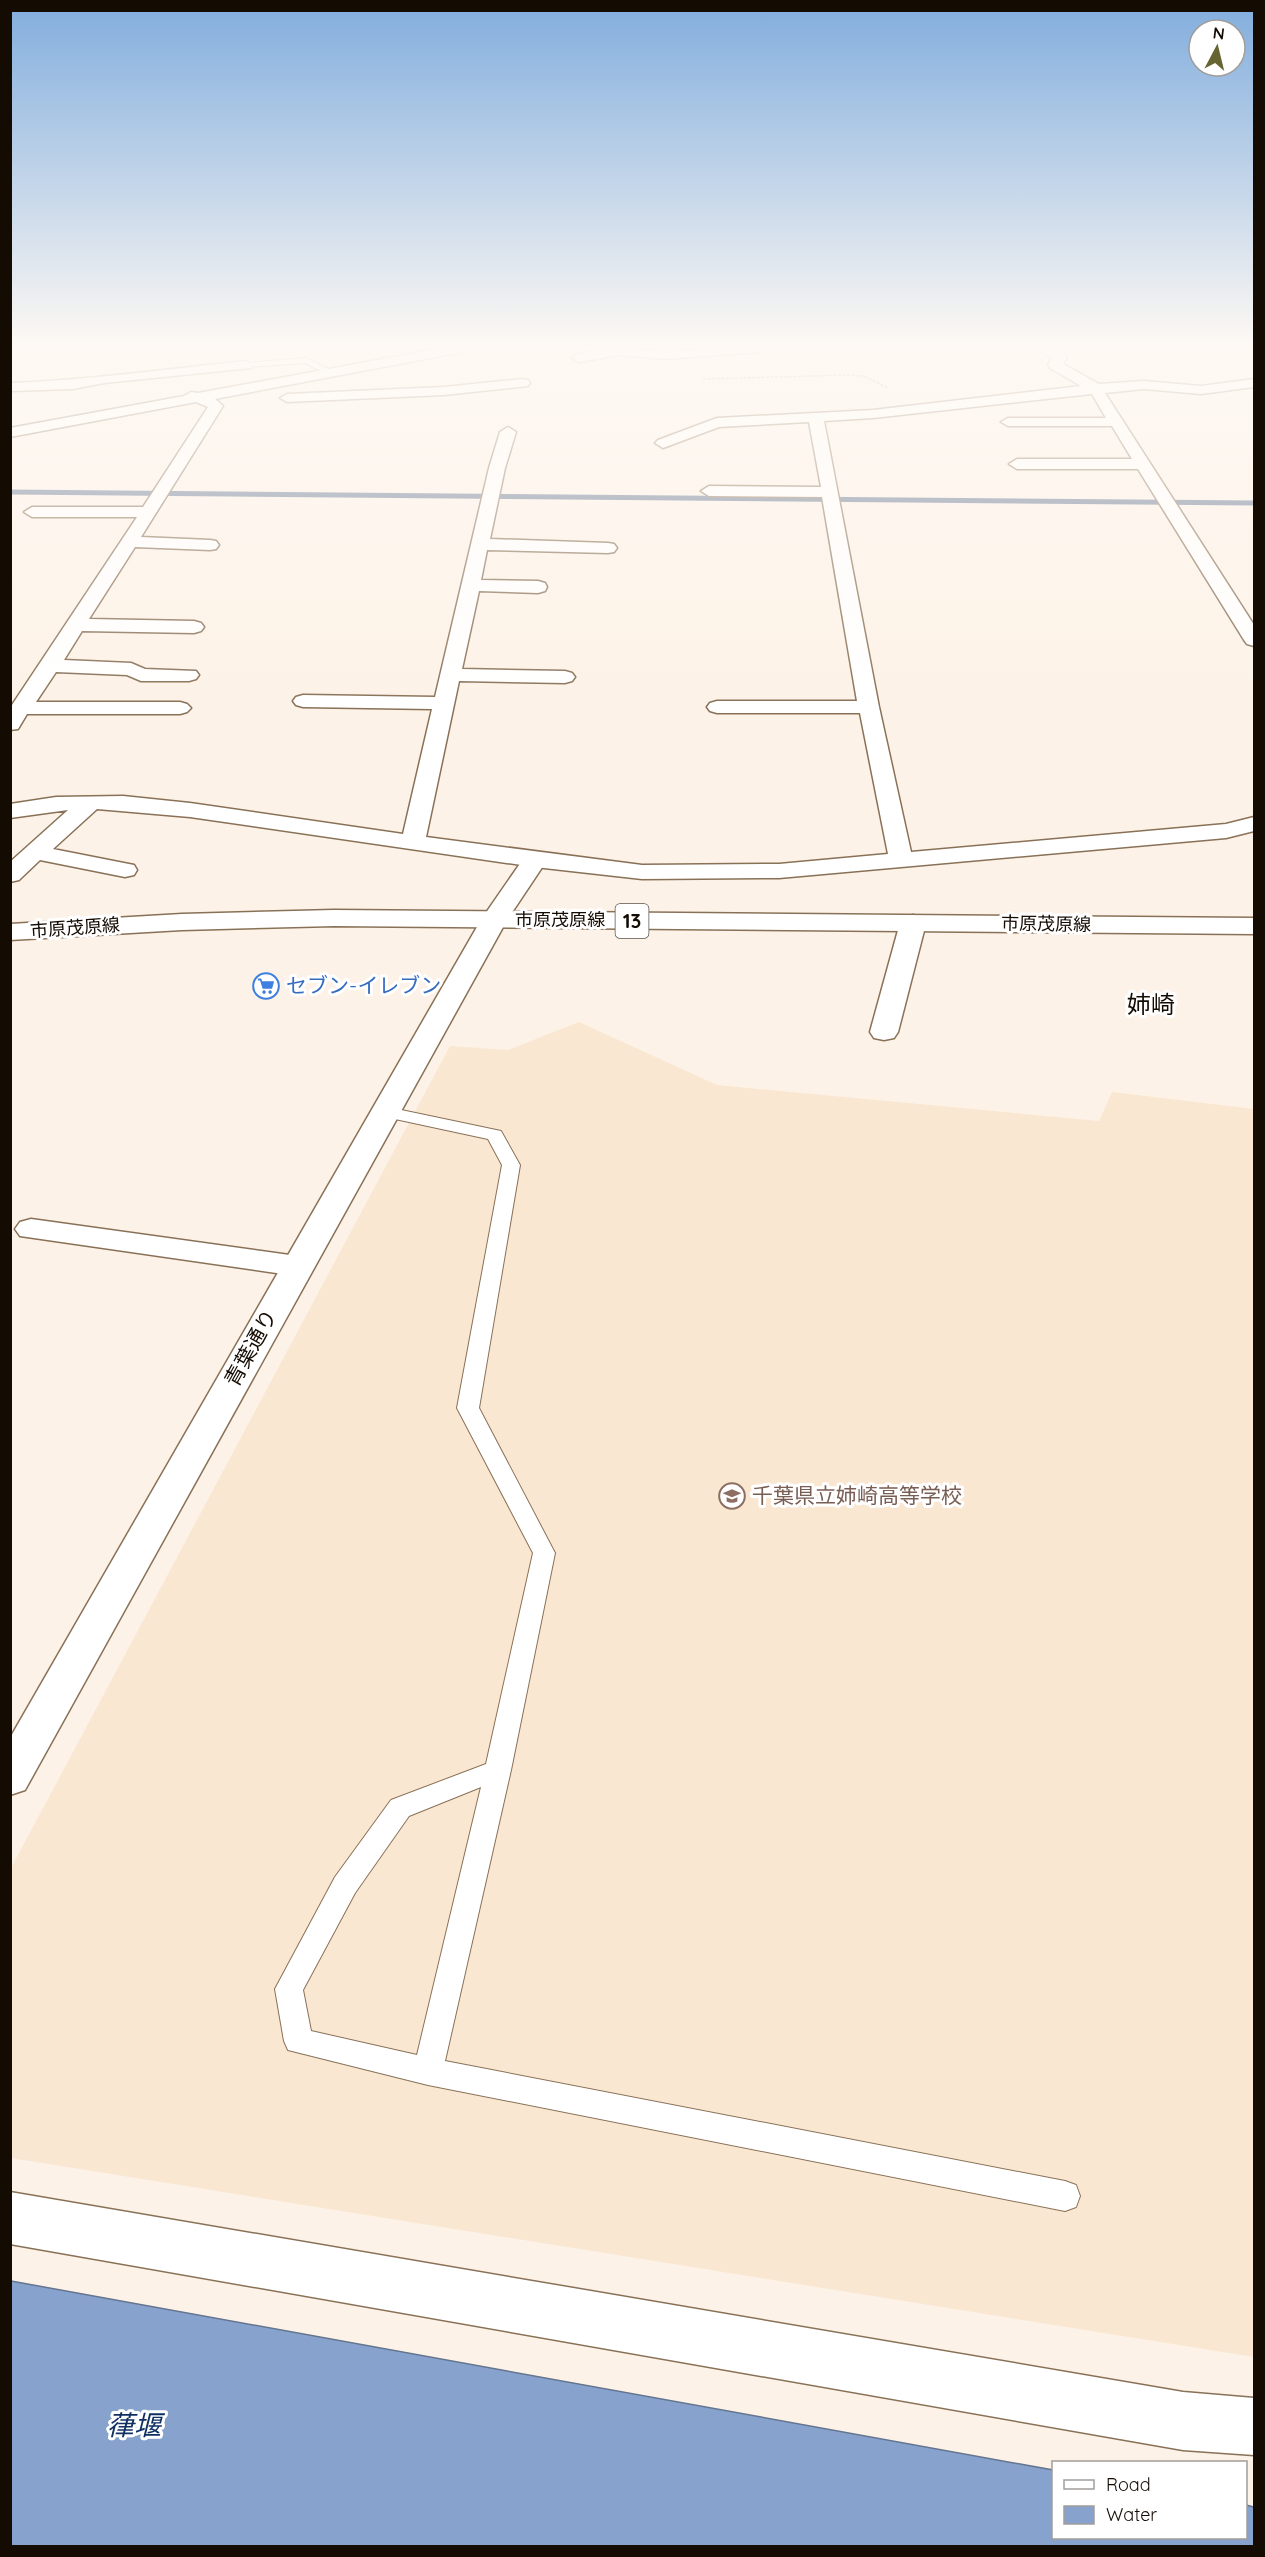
<svg xmlns="http://www.w3.org/2000/svg" width="1265" height="2557" viewBox="0 0 1265 2557" font-family="Quicksand,'Noto Sans JP',sans-serif">
  <style>
    .built { fill: #fae7d2 }
    .water { fill: #87a2cd; stroke: #647590; stroke-width: 1.5 }
    .lines { fill: none; stroke-linecap: round; stroke-linejoin: round }
    .stream { stroke: #647590; stroke-width: 5 }
    .service-casing { stroke: #897157; stroke-width: 2 }
    .minor-casing { stroke: #897157; stroke-width: 3 }
    .tertiary-casing { stroke: #897157; stroke-width: 3 }
    .primary-casing { stroke: #897157; stroke-width: 3 }
    .path { stroke: #a3998f; stroke-width: 1.5; stroke-dasharray: 3 1.5; stroke-linecap: butt }
    .service { fill: #fff; fill-rule: evenodd }
    .minor { fill: #fff; fill-rule: evenodd }
    .tertiary { fill: #fff; fill-rule: evenodd }
    .primary { fill: #fff; fill-rule: evenodd }
    .labels { text-anchor: middle; stroke-width: 6; stroke-linejoin: round; paint-order: stroke }
    .far-street-label { font-size: 18px; fill: #140b03; stroke: #fff }
    .shield { fill: #fff; stroke: #5a544f; stroke-width: 1.5 }
    .shield-label { font-size: 20px; font-weight: bold; fill: #140b03 }
    .shop-label { font-size: 21px; fill: #366cbe; stroke: #fff; text-anchor: start }
    .street-label { font-size: 21px; fill: #140b03; stroke: #fff }
    .education-label { font-size: 21px; fill: #785e54; stroke: #fff; text-anchor: start }
    .quarter-label { font-size: 24px; fill: #140b03; stroke: #fff }
    .near-water-label { font-size: 27px; font-style: italic; fill: #103064; stroke: #fff }
  </style>
  <rect width="100%" height="100%" fill="#fdf2e7"/>
  <path class="built" d="M579,1022L717,1085L1099,1121L1112,1092L1254,1109V2357L11,2158L10,1870L450,1046L508,1050Z"/>
  <path class="water" d="M11,2281L1053,2470L1054,2538H1246V2505L1254,2507V2546H11Z"/>
  <g class="lines">
    <path class="stream" d="M10,492L1254,503"/>
    <g class="service-casing">
      <g id="service">
        <path d="M306,358L328,369L321,371L305,363L246,367L242,365L246,363Z"/>
        <path d="M387,1107L501,1131L520,1165L479,1408L555,1553L511,1770L445,2061L1065,2181L1076,2185L1080,2196L1076,2207L1065,2211L428,2085L288,2050L284,2041L275,1989L335,1877L391,1800L486,1764L533,1553L457,1408L502,1165L488,1139L381,1116L378,1112L381,1108ZM481,1787L417,2055L311,2031L303,1990L355,1893L409,1816Z"/>
      </g>
    </g>
    <g class="minor-casing">
      <g id="minor">
        <path d="M442,348H469L462,352L215,399L223,406L141,537L210,540L216,541L219,545L216,549L210,550L135,547L89,619L194,621L201,623L204,627L201,631L194,633L82,631L64,660L131,663L145,669L196,671L199,675L196,679L189,681H141L127,675L56,672L36,702H180L187,704L191,708L187,712L180,714H27L18,729L10,730V708L137,517H32L24,512L32,507H143L208,407L196,402L10,437V428L184,396L191,392L198,393Z"/>
        <path d="M600,348L664,351L768,348L761,352L664,359L619,355L579,362L572,358L574,355L602,350Z"/>
        <path d="M1037,348C1049,347 1059,348 1067,357L1063,364L1099,384L1144,381L1201,386L1254,379V387L1201,394L1144,389L1105,393L1254,625V646L1247,644L1244,640L1138,469H1017L1009,464L1017,459H1132L1112,426H1008L1001,422L1008,418H1106L1092,394L873,418L824,421L879,707L911,852L1226,824L1254,817V831L1226,838L779,878L642,879L535,867L190,817L97,809L53,849L134,865L137,870L134,875L125,877L40,860L19,880L10,882V862L68,810L10,818V804L56,797L123,796L190,803L403,834L432,709L303,707L296,705L293,701L296,697L303,695L435,697L489,468L500,432L508,427L516,432L505,468L490,539L608,543L614,544L617,548L614,552L608,553L487,550L481,580L538,581L545,583L547,587L545,591L538,593L479,591L462,669L565,671L572,673L575,677L572,681L565,683L459,681L426,837L642,865L779,864L888,854L860,713H717L710,711L707,707L710,703L717,701H857L822,497L709,496L701,491L709,486L821,487L809,422L719,427L663,448L655,443L658,440L717,418L873,410L1081,386L1050,368L1048,365L1052,358Z"/>
        <path d="M246,361L253,365L251,368L104,383L73,389L10,391V383C89,380 167,369 246,361Z"/>
        <path d="M523,379L528,380L530,383L528,386L444,395L287,402L280,398L287,394L444,387Z"/>
        <path d="M913,915L922,918L926,923L898,1032L894,1038L884,1040L874,1038L870,1032L900,923L904,918Z"/>
        <path d="M31,1219L297,1256L309,1259L313,1266L309,1273L297,1276L20,1236L15,1229L20,1222Z"/>
        <path d="M10,2192L1183,2392L1254,2398V2455L1183,2450L10,2244Z"/>
      </g>
    </g>
    <g class="tertiary-casing">
      <path id="tertiary" d="M535,853L544,855L547,860L507,920L25,1790L10,1795V1738L481,920L526,855Z"/>
    </g>
    <g class="primary-casing">
      <path id="primary" d="M334,910L1254,918V934L334,926L182,930L10,940V924L182,914Z"/>
    </g>
    <path class="path" d="M703,379L850,375L864,376L888,388"/>
    <use href="#service" class="service"/>
    <use href="#minor" class="minor"/>
    <use href="#tertiary" class="tertiary"/>
    <use href="#primary" class="primary"/>
  </g>
  <linearGradient id="sky" x2="0" y2="1"><stop stop-color="#81addd"/><stop offset="0.49" stop-color="#fef9f4"/><stop offset="1" stop-color="#fef9f4" stop-opacity="0"/></linearGradient>
  <rect width="1265" height="706" fill="url(#sky)"/>
  <defs>
    <g id="supermarket-ring" transform="scale(1.35)"><circle r="9.5" fill="#fff" stroke="#3f7fe0" stroke-width="1.5"/><path d="M-6-5.5h2.5l.6 2H6L4.5 2H-2.5L-4.4-4H-6ZM-1.5 3.2a1.3 1.3 0 1 0 .1 0ZM3 3.2a1.3 1.3 0 1 0 .1 0Z" fill="#3f7fe0"/></g>
    <g id="school-ring" transform="scale(1.35)"><circle r="9.5" fill="#fff" stroke="#8d6e63" stroke-width="1.5"/><path d="M0-5L7-2L0 1L-7-2ZM-4 1L0 2.5L4 1V4Q0 6-4 4Z" fill="#8d6e63"/></g>
  </defs>
  <g fill-rule="evenodd">
    <use href="#supermarket-ring" x="266" y="986"/>
    <use href="#school-ring" x="732" y="1496"/>
  </g>
  <g class="labels">
    <g class="far-street-label">
      <text x="560" y="926">市原茂原線</text>
      <text transform="translate(1046 924) rotate(1)" y="6">市原茂原線</text>
      <text transform="translate(75 928) rotate(-4)" y="6">市原茂原線</text>
    </g>
    <rect class="shield" x="615.5" y="904" width="33" height="34" rx="4.5"/>
    <g class="shield-label">
      <text x="632" y="928">13</text>
    </g>
    <g class="shop-label">
      <text x="286" y="993">セブン-イレブン</text>
    </g>
    <g class="street-label">
      <text transform="translate(251 1348) rotate(-61)" y="7">青葉通り</text>
    </g>
    <g class="education-label">
      <text x="752" y="1503">千葉県立姉崎高等学校</text>
    </g>
    <g class="quarter-label">
      <text x="1151" y="1013">姉崎</text>
    </g>
    <g class="near-water-label">
      <text x="134" y="2435">葎堰</text>
    </g>
  </g>
  <rect width="1265" height="2557" fill="none" stroke="#140b03" stroke-width="24"/>
  <rect x="1052" y="2461" width="195" height="78" fill="#ffffff" stroke="#a19d9a" stroke-width="1.5"/>
  <rect x="1064" y="2480" width="30" height="9" fill="#ffffff" stroke="#a19d9a" stroke-width="1.5"/>
  <text x="1106" y="2491" font-size="18" fill="#140b03">Road</text>
  <rect x="1064" y="2506" width="30" height="18" fill="#87a2cd" stroke="#a19d9a" stroke-width="1.5"/>
  <text x="1106" y="2521" font-size="18" fill="#140b03">Water</text>
  <g transform="translate(1217 48) rotate(7)"><circle r="28" fill="#ffffff" stroke="#a19d9a" stroke-width="1.5"/>
  <path d="M0-4.5L10 22L0 15L-10 22Z" fill="#666531"/>
  <text y="-9" font-size="16" font-weight="bold" text-anchor="middle" fill="#140b03">N</text>
  </g>
</svg>
